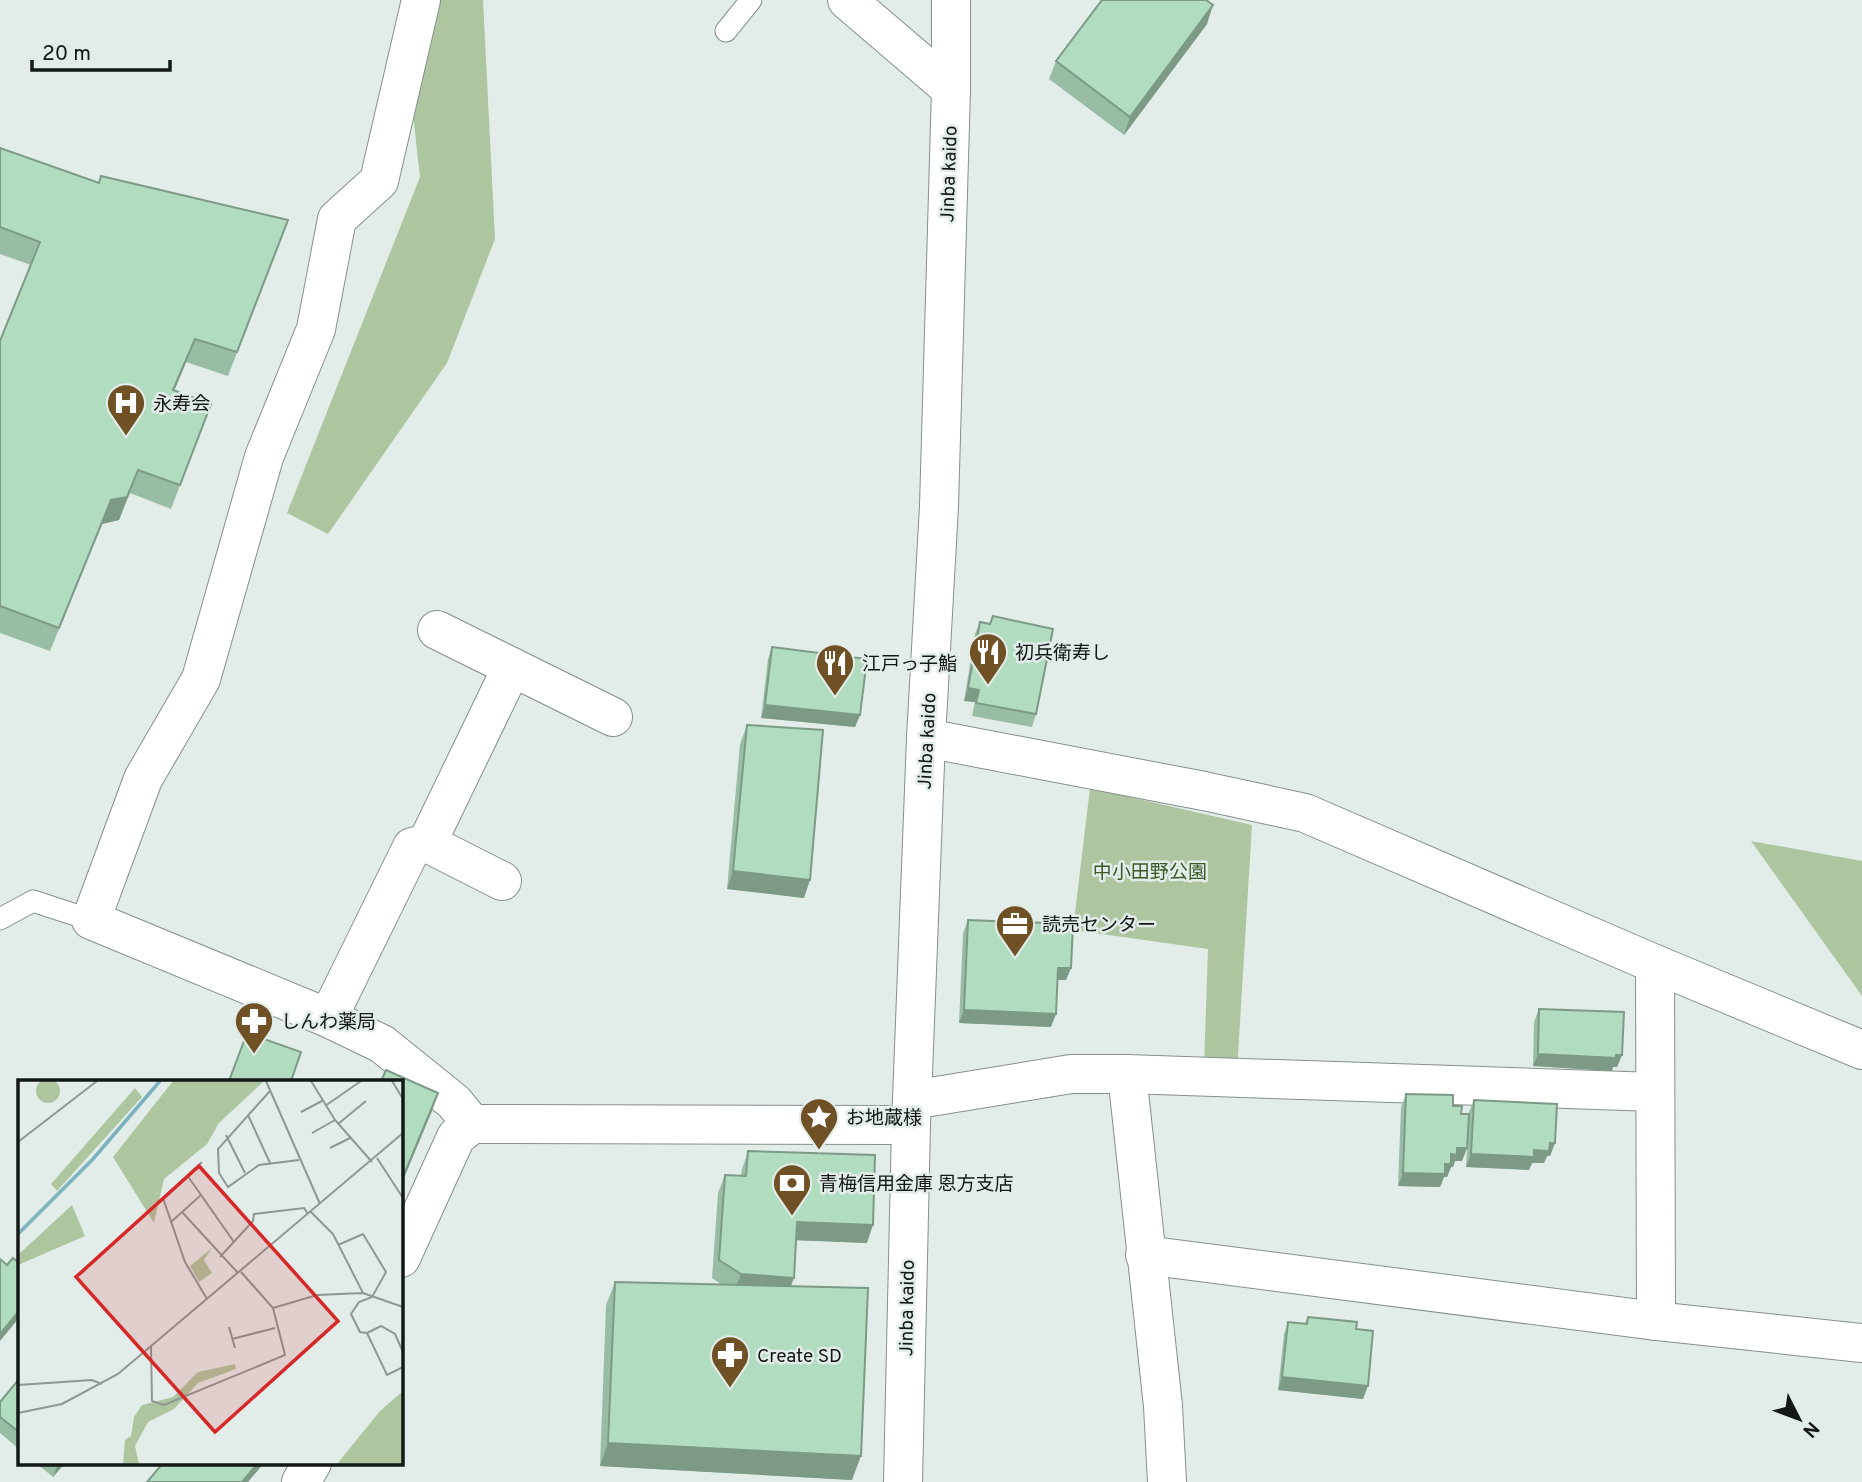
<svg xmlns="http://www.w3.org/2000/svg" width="1862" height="1482" viewBox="0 0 1862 1482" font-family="Overpass,'Noto Sans JP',sans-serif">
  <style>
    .green { fill: #adc6a0 }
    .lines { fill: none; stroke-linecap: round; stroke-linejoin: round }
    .service-casing { stroke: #868f8c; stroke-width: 23 }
    .minor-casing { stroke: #868f8c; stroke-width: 40 }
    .secondary-casing { stroke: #868f8c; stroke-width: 40 }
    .service { stroke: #fff; stroke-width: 21 }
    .minor { stroke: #fff; stroke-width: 38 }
    .secondary { stroke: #fff; stroke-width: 38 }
    .wall { fill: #98bda4 }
    .shaded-wall { fill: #7c9a86 }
    .building { fill: #b1dcbf; stroke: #7c9a86; stroke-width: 2 }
    .labels { text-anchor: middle; stroke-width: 5; stroke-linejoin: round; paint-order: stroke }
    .street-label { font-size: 19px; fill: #131716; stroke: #e2edea }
    .poi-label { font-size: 19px; fill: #131716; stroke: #e2edea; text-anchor: start }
    .park-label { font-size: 19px; fill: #385923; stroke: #e2edea }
    .inset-river { fill: none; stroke: #7cb1c0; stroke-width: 3.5 }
    .inset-road { fill: none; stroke: #8f9795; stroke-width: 2 }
    .view { fill: #d62828; fill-opacity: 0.15; stroke: #d62828; stroke-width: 3.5 }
    .inset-edge { fill: none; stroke: #131716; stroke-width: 3.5 }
  </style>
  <rect width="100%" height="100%" fill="#e2edea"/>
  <g class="green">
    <path d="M400,0H483L495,239L447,363L328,534L287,513L420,177Z"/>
    <path d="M1090,788L1252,825L1237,1072L1204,1066L1208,949L1073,930Z"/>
    <path d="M1751,841L1862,861V996Z"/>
  </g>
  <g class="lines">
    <g class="service-casing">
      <g id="service">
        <path d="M726,31L751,0"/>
        <path d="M0,919L33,901L91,920"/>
      </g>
    </g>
    <g class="minor-casing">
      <g id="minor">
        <path d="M421,0L379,181L337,219L316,329L264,457L201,679L143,779L91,920L328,1018L382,1044L454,1102L472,1124"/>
        <path d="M847,0L951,89"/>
        <path d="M437,630L613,717"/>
        <path d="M926,738L1204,791L1305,813L1655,964L1862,1050"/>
        <path d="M427,843L502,881"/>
        <path d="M1655,964L1656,1321"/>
        <path d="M328,1018L412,847L427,843L512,667"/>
        <path d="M1127,1074L1163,1406L1167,1482"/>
        <path d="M912,1100L1071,1074H1127L1655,1092"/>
        <path d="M1145,1255L1656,1321L1862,1343"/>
        <path d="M401,1258L456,1137L472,1124L911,1125"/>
        <path d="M301,1482L312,1463"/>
      </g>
    </g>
    <g class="secondary-casing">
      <path id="secondary" d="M903,1482L911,1125L926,738L939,506L951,89V0"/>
    </g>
    <use href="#service" class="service"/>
    <use href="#minor" class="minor"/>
    <use href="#secondary" class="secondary"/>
  </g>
  <g class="wall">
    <path d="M1207,24L1124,135L1049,79L1056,61Z"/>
    <path d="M0,148L98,183L288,220L228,376L186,362L174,390L211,404L171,509L130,493L119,520L102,524L50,651L0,633V341L31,265L0,254Z"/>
    <path d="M980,622L1036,714L1032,727L972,716L975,702L964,701L975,634Z"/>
    <path d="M772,647L860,715L855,727L761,718L768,659Z"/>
    <path d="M747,725L804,898L727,889L740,744Z"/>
    <path d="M968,920L1071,968L1066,980H1057L1051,1027L959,1023L963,933Z"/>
    <path d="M1539,1009L1622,1055L1617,1067H1613L1612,1071L1533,1066L1534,1022Z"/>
    <path d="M1406,1094L1453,1106L1461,1114L1467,1148L1462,1161H1455L1453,1167H1451L1447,1177H1444L1440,1187L1398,1186L1401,1107Z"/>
    <path d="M1474,1100L1555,1143L1550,1156H1547L1544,1163H1532L1529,1170L1466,1167L1469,1112Z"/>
    <path d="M748,1151L867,1243L796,1240L791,1286L852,1480L600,1466L606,1305L615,1282L722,1285L712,1278L718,1193L725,1175L741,1176L742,1169Z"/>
    <path d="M1308,1317L1356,1329L1363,1399L1278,1390L1284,1334L1288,1322L1305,1323Z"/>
    <path d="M19,1379V1449L0,1433V1402Z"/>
    <path d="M36,1463H65L53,1477Z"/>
  </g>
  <g class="shaded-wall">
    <path d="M1213,5L1207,24L1124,135L1130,117Z"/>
    <path d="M195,339L186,362L165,413L173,390Z"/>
    <path d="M138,470L119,520L102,524L50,651L111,500Z"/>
    <path d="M968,688L979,690L975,702L964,701Z"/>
    <path d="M765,705L860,715L855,727L761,718Z"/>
    <path d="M733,871L810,880L804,898L727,889Z"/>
    <path d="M1058,968H1071L1066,980H1053Z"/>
    <path d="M964,1010L1056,1014L1051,1027L959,1023Z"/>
    <path d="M1538,1054L1616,1055H1622L1617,1067H1613L1612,1071L1533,1066Z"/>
    <path d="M438,1093L432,1111L401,1185V1182Z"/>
    <path d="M1550,1143H1555L1550,1156H1547L1544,1163H1532L1529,1170L1466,1167L1471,1154L1534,1150Z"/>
    <path d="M1457,1148H1467L1462,1161H1455L1453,1167H1451L1447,1177H1444L1440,1187L1398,1186L1403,1173L1445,1164Z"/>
    <path d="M797,1222L873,1225L867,1243L790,1240Z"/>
    <path d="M741,1274L794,1278L787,1296L734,1292Z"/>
    <path d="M19,1311V1318L0,1341V1334Z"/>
    <path d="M1282,1377L1368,1386L1363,1399L1278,1390Z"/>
    <path d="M608,1443L861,1456L852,1480L600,1466Z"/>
    <path d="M59,1463H65L53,1477L58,1464Z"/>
    <path d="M258,1463H264L248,1482H242Z"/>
  </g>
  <g class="building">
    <path d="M1102,0H1206L1213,5L1130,117L1056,61Z"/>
    <path d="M0,148L99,183L101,176L288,220L237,352L195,339L173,390L211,404L180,485L138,470L127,497L111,500L59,628L0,606V341L40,242L0,227Z"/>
    <path d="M993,616L1053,629L1036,714L976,703L979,690L968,688L980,622L990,624Z"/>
    <path d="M772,647L867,659L860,715L765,705Z"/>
    <path d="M747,725L823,730L810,880L733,871Z"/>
    <path d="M968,920L1073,924L1071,968H1058L1056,1014L964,1010Z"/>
    <path d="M1539,1009L1624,1012L1622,1055H1616V1058L1538,1054Z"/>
    <path d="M247,1033L301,1052L291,1081H229Z"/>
    <path d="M386,1070L438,1093L401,1182V1081H381Z"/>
    <path d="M1406,1094L1453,1095V1106H1462L1461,1114H1469L1467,1148H1457V1155L1451,1154V1164H1445V1174L1403,1173Z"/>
    <path d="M1474,1100L1557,1104L1555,1143H1550L1549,1151L1534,1150V1157L1471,1154Z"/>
    <path d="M748,1151L875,1155L873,1225L797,1222L794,1278L741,1274L719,1260L725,1175L746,1176Z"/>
    <path d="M13,1258L19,1263V1311L0,1334V1259L7,1265Z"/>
    <path d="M615,1282L868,1288L861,1456L608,1443Z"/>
    <path d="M1308,1317L1357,1322L1356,1329L1373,1331L1368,1386L1282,1377L1288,1322L1307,1324Z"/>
    <path d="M19,1379V1432L0,1417V1402Z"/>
    <path d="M163,1463H258L242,1482H147Z"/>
  </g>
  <defs>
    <g id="hospital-pin" transform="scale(2.0125)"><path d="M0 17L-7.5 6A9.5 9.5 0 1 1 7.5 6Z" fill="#705126" stroke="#e2edea"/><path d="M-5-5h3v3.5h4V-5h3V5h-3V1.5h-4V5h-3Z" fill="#fff"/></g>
    <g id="restaurant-pin" transform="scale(2.0125)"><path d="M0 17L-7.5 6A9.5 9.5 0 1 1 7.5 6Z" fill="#705126" stroke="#e2edea"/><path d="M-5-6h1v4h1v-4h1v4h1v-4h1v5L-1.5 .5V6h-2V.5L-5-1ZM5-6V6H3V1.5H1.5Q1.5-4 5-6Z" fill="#fff"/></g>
    <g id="office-pin" transform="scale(2.0125)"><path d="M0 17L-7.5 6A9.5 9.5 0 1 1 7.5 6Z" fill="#705126" stroke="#e2edea"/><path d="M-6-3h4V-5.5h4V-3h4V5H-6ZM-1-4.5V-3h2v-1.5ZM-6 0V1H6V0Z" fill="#fff"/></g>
    <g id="pharmacy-pin" transform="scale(2.0125)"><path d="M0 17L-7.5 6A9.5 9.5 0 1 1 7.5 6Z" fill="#705126" stroke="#e2edea"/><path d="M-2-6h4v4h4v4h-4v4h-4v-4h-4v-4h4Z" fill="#fff"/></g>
    <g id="sight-pin" transform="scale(2.0125)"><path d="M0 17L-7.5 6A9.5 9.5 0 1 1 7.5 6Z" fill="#705126" stroke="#e2edea"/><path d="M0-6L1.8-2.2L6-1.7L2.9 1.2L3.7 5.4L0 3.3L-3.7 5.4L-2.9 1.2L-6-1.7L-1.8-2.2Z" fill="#fff"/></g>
    <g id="bank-pin" transform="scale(2.0125)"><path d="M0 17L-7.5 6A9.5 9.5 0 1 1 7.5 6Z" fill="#705126" stroke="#e2edea"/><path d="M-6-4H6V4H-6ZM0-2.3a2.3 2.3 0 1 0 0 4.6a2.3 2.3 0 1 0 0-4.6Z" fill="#fff"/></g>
  </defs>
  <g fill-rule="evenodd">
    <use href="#hospital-pin" x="126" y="403"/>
    <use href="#restaurant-pin" x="988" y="652"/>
    <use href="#restaurant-pin" x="835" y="663"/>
    <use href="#office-pin" x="1015" y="924"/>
    <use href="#pharmacy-pin" x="254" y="1021"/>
    <use href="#sight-pin" x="819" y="1117"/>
    <use href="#bank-pin" x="792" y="1183"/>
    <use href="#pharmacy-pin" x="730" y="1355"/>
  </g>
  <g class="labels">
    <g class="street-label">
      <text transform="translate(948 174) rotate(-88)" y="7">Jinba kaido</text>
      <text transform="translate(926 741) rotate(-87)" y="7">Jinba kaido</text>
      <text transform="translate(906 1308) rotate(-89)" y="7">Jinba kaido</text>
    </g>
    <g class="poi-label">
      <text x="153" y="410">永寿会</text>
      <text x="1015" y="659">初兵衛寿し</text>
      <text x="862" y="670">江戸っ子鮨</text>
      <text x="1042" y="931">読売センター</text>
      <text x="281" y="1028">しんわ薬局</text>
      <text x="846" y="1124">お地蔵様</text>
      <text x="819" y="1190">青梅信用金庫 恩方支店</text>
      <text x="757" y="1362">Create SD</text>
    </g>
    <g class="park-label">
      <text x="1150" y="878">中小田野公園</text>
    </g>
  </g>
  <g transform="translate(18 1080)">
    <rect width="385" height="385" fill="#e2edea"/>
    <path d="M18 11a12 12 0 1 1 24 0a12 12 0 1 1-24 0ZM155,1H246L201,43L189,64L146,99L136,143L95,77ZM117,8L124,17L39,111L33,104ZM54,125L67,156L0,185V175ZM194,168L186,180L194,193L181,202L172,186ZM217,284L218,289L180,303L156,329L130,342L117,366L121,384H105L107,360L113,356L116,337L124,325L155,317L180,292ZM385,311V384H319L362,331Z" fill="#adc6a0"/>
    <path class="inset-river" d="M0,154L75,79L142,1"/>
    <path class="inset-road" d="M248,1L302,124M293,1L317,40L354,82M374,1L385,19M252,11L200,69L201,93L210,107L241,85L281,80M307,26L343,1M283,32L304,21M230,35L252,83M320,44L348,21M294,53L317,40M208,55L227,93M0,62L79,1M312,68L332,58M359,78L385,118M184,82L145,118L167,182L189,219M169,95L216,162M164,132L220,193M293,132L315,154L345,213M153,142L183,115M320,165L345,154L368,192L354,217L341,222L333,234L342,252L349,253L369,295L385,287M202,177L235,141L236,134L286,128L290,134M255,228L299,215L345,213L385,227M211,247L217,268M349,253L363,246L377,254L385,272M214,259L257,248M133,266L134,321L146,325L267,275L255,228L223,192M0,305L74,300L84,304M0,333L44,324L100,294L385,53"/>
    <path class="view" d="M181,86L320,241L197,352L58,197Z"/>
    <rect width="385" height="385" class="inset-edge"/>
  </g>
  <g transform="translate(1799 1419) rotate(132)" stroke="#e2edea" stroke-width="5" paint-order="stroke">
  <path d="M0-5L12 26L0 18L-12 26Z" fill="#131716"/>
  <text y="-10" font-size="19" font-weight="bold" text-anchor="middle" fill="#131716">N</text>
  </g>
  <path d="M32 60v10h138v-10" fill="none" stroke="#131716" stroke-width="3.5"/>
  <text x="42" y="60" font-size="21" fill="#131716" stroke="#e2edea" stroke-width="5" paint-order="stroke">20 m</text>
</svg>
